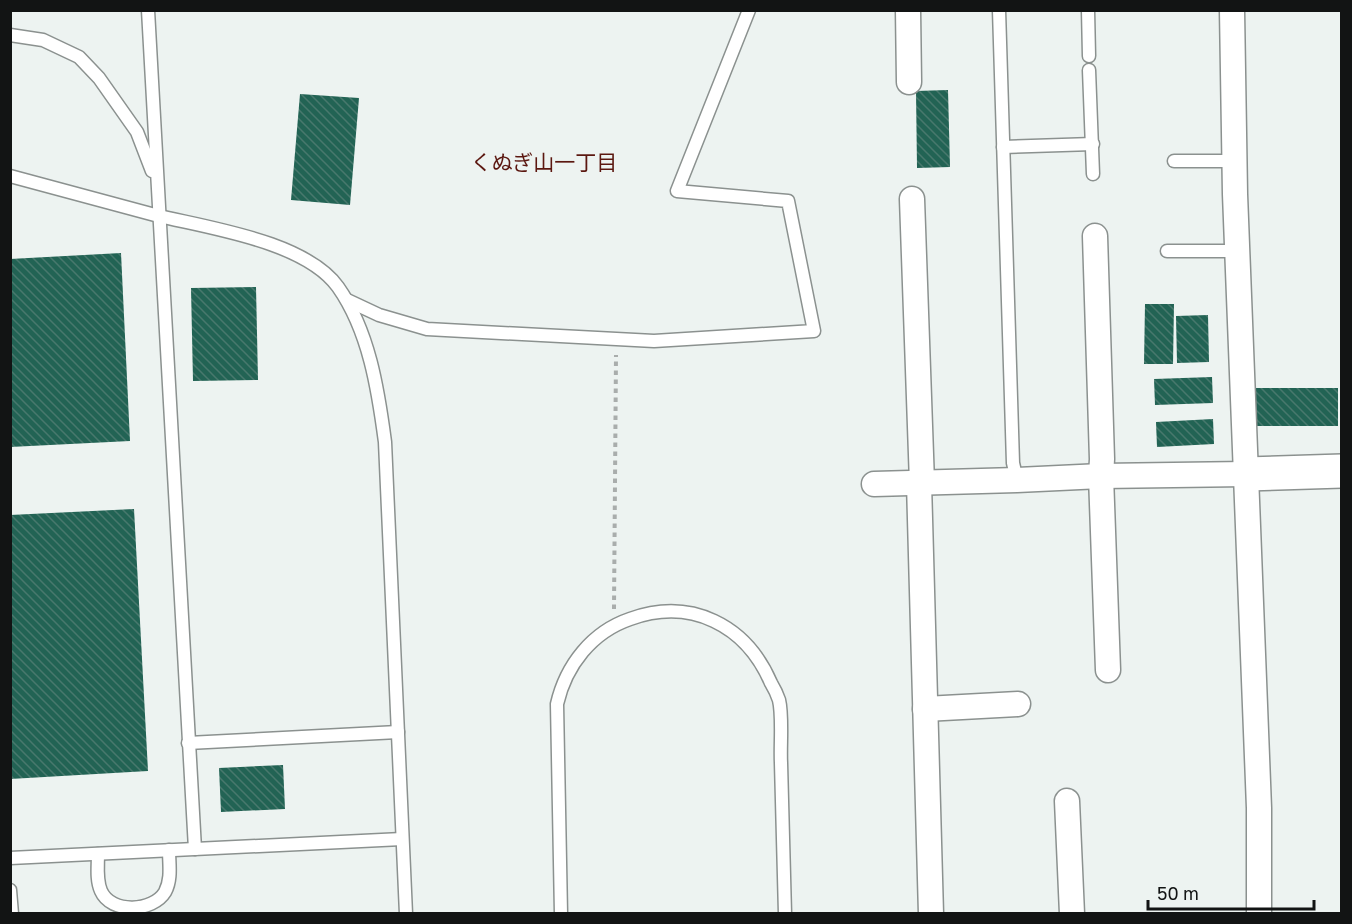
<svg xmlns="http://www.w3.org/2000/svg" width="1352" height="924" viewBox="0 0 1352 924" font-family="'Golos Text','Noto Sans JP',sans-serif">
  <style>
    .building { fill: url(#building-back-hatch) }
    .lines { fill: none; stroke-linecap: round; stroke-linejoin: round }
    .lane-casing { stroke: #8b918f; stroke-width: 15 }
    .street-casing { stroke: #8b918f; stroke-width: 27 }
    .secondary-casing { stroke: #8b918f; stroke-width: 36 }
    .path { stroke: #a9adac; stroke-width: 4; stroke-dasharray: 4.5 4.5; stroke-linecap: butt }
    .lane { stroke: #fff; stroke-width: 12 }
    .street { stroke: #fff; stroke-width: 24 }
    .secondary { stroke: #fff; stroke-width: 33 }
    .labels { text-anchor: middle; stroke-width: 6; stroke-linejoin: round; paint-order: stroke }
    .neighbourhood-label { font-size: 21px; fill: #5b1710; stroke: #edf3f1 }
  </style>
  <defs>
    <pattern id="building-back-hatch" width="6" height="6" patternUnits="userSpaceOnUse" patternTransform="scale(1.5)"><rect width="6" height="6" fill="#226354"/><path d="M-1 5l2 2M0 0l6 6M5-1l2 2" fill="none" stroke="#48786d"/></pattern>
  </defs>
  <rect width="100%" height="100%" fill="#edf3f1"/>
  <g class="building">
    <path d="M948,90L950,167L917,168L916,91Z"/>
    <path d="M300,94L359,98L350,205L291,200Z"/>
    <path d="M121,253L130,441L10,447V259Z"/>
    <path d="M256,287L258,380L193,381L191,288Z"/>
    <path d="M1145,304H1174L1173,364H1144Z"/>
    <path d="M1208,315L1209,362L1177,363L1176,316Z"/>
    <path d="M1212,377L1213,403L1155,405L1154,379Z"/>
    <path d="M1250,388H1338V426H1251Z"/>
    <path d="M1213,419L1214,444L1157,447L1156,422Z"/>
    <path d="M134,509L148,771L10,779V515Z"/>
    <path d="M283,765L285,809L221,812L219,768Z"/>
  </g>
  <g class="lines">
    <g class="lane-casing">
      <g id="lane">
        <path d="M148,10L195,849"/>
        <path d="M999,10L1013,463L1017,480"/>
        <path d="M1088,10L1089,56"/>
        <path d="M10,35L43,40L79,57L99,78L137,132L152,171"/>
        <path d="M1089,70L1093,174"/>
        <path d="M1003,147L1093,144"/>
        <path d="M1174,161H1234"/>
        <path d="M10,176C59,189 107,202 155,215C208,228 305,241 338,287C369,331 378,389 385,442L406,914"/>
        <path d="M1167,251H1238"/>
        <path d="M347,300L379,315L427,329L654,341L814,331L788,201L677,191L749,10"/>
        <path d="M188,743L398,732"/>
        <path d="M98,854C98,866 96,880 101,891C111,914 153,912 165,892C172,879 169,864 169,850"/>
        <path d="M10,858L402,839"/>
        <path d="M10,890L12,914"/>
        <path d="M561,914L557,704C566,665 592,632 630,619C691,597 746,625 771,683C774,688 777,694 779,700C783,716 780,746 781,763C782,813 784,863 785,914"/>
      </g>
    </g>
    <g class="street-casing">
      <g id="street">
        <path d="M908,10L909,82"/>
        <path d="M1232,10L1235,194L1259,808V914"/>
        <path d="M912,199L922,483"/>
        <path d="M1095,236L1102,459L1101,476L1108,670"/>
        <path d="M919,483L931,914"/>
        <path d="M874,484L1017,480L1101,476L1246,474"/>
        <path d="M925,709L1018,704"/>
        <path d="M1067,801L1072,914"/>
      </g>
    </g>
    <g class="secondary-casing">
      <path id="secondary" d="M1246,474L1342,471"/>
    </g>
    <path class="path" d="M614,609L616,355"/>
    <use href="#lane" class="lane"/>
    <use href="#street" class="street"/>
    <use href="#secondary" class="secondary"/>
  </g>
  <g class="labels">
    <g class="neighbourhood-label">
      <text x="544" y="170">くぬぎ山一丁目</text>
    </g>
  </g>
  <rect width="1352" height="924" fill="none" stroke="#121414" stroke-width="24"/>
  <path d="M1148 900v9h166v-9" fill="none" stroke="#121414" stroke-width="3"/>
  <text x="1157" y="900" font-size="18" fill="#121414" stroke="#edf3f1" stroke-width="4.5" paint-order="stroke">50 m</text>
</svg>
